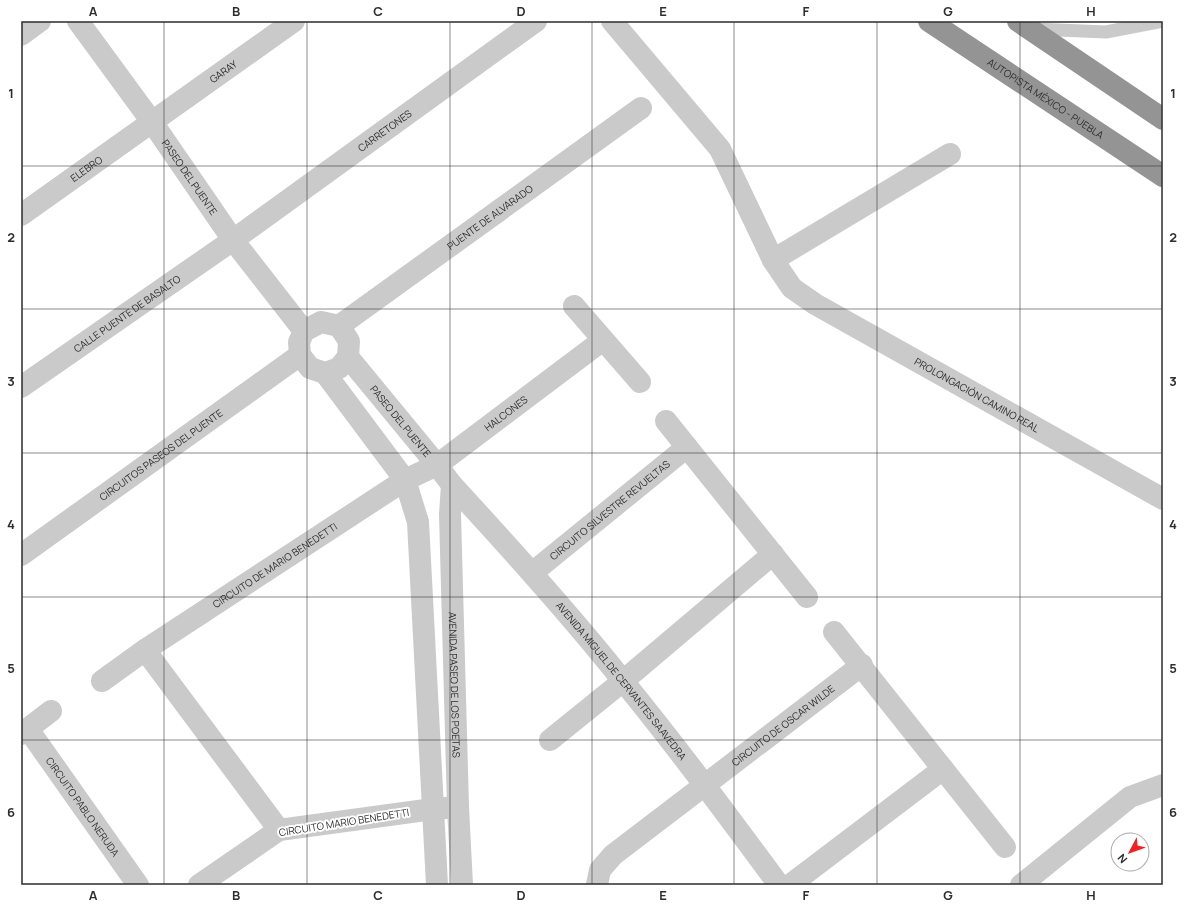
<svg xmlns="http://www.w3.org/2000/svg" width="1184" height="906" viewBox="0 0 1184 906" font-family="Manrope,sans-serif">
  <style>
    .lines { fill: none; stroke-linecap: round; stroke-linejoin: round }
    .service { stroke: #cacaca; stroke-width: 13 }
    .minor { stroke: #cacaca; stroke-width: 22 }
    .tertiary { stroke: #cacaca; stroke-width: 22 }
    .motorway { stroke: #949494; stroke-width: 22 }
    .grid { fill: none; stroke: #2d2d2d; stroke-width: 1; stroke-opacity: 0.55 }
    .labels { text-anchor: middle; stroke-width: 4; stroke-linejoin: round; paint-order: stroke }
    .street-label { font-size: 10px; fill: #2d2d2d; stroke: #fff }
    .neatline { fill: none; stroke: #2d2d2d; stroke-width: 1.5 }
    .grid-label { font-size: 13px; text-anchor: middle; font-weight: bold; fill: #2d2d2d }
  </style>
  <rect width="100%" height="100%" fill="#fff"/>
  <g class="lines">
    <path class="service" d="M1034,29L1106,32L1163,21"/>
    <g class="minor">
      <path id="s1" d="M612,21L720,149L773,260L792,288L815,304L1163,499"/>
      <path d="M21,35L40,21"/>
      <path id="s2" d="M21,215L294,21"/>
      <path d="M773,260L950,154"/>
      <path d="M574,306L640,382"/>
      <path id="s3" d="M339,326L641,108"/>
      <path id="s4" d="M21,387L233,240L536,21"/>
      <path d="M666,421L807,597"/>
      <path id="s5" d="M452,485C511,549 569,613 623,681C677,747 728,816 779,885"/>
      <path id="s6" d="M21,555L300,355"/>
      <path id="s7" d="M532,573L687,447"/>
      <path d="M834,632L1005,847"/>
      <path d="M145,650L279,830"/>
      <path id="s8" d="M102,681L145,650L405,480L437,465L603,340"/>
      <path id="s9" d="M28,729L138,885"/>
      <path d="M21,734L51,711"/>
      <path d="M550,740L623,681L773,554"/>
      <path d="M199,885L279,830L433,809L458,807"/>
      <path id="s10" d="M597,885L600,870L613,855L862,665"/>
      <path d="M790,885L943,769"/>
      <path d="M1021,885L1130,797L1163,785"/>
    </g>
    <g class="tertiary">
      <path id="s11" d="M78,21L152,122L233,240L304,331"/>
      <path d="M321,322L339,326L349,341L348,357L339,368L325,373L310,368L300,355L299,342L304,331Z"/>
      <path id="s12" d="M348,357L437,465L452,485L450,514L458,807L462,885"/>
      <path d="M325,373L405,480L418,522L437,885"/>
    </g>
    <g class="motorway">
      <path id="s13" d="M929,21L1163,176"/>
      <path d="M1018,21L1163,119"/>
    </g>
  </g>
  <path class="grid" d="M164,21V885M307,21V885M450,21V885M592,21V885M734,21V885M877,21V885M1020,21V885M21,166H1163M21,309H1163M21,453H1163M21,597H1163M21,740H1163"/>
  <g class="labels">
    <g class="street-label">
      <text dy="4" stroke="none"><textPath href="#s2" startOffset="248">GARAY</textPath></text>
      <text dy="4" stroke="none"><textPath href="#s13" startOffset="140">AUTOPISTA MÉXICO - PUEBLA</textPath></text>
      <text dy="4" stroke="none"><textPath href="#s4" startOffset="445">CARRETONES</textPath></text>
      <text dy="4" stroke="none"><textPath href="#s2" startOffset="80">ELEBRO</textPath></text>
      <text dy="4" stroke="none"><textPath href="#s11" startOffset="192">PASEO DEL PUENTE</textPath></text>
      <text dy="4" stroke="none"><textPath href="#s3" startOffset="186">PUENTE DE ALVARADO</textPath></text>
      <text dy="4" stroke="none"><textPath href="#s4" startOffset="129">CALLE PUENTE DE BASALTO</textPath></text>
      <text dy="4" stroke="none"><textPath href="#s1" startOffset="538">PROLONGACIÓN CAMINO REAL</textPath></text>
      <text dy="4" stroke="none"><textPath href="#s8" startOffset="485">HALCONES</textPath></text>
      <text dy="4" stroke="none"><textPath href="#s12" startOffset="83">PASEO DEL PUENTE</textPath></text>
      <text dy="4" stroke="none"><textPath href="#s6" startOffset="172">CIRCUITOS PASEOS DEL PUENTE</textPath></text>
      <text dy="4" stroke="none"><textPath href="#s7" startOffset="100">CIRCUITO SILVESTRE REVUELTAS</textPath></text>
      <text dy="4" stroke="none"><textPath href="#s8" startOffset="208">CIRCUITO DE MARIO BENEDETTI</textPath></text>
      <text dy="4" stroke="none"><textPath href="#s5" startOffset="259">AVENIDA MIGUEL DE CERVANTES SAAVEDRA</textPath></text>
      <text dy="4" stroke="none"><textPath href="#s12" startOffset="365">AVENIDA PASEO DE LOS POETAS</textPath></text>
      <text dy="4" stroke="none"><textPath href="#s10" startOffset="249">CIRCUITO DE OSCAR WILDE</textPath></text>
      <text dy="4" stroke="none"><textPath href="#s9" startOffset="95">CIRCUITO PABLO NERUDA</textPath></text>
      <text transform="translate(344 822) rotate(-9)" y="4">CIRCUITO MARIO BENEDETTI</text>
    </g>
  </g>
  <rect width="1184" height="906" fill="none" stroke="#ffffff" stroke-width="44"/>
  <g transform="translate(1130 852) rotate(229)"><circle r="19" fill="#ffffff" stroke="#ababab"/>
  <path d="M0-3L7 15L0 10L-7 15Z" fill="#f32021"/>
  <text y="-6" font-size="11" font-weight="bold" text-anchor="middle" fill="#2d2d2d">N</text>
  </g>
  <rect x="22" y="22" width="1140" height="862" class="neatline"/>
  <g class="grid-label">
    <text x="93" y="16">A</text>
    <text x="236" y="16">B</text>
    <text x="378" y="16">C</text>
    <text x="521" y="16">D</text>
    <text x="663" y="16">E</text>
    <text x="806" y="16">F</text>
    <text x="948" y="16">G</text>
    <text x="1091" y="16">H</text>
    <text x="11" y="98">1</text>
    <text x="1173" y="98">1</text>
    <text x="11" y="242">2</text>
    <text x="1173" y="242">2</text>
    <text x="11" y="386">3</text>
    <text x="1173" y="386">3</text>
    <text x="11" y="529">4</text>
    <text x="1173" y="529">4</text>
    <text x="11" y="673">5</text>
    <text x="1173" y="673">5</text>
    <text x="11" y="817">6</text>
    <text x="1173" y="817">6</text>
    <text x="93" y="900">A</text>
    <text x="236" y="900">B</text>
    <text x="378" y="900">C</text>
    <text x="521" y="900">D</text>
    <text x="663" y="900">E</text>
    <text x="806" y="900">F</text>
    <text x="948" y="900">G</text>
    <text x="1091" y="900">H</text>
  </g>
</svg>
